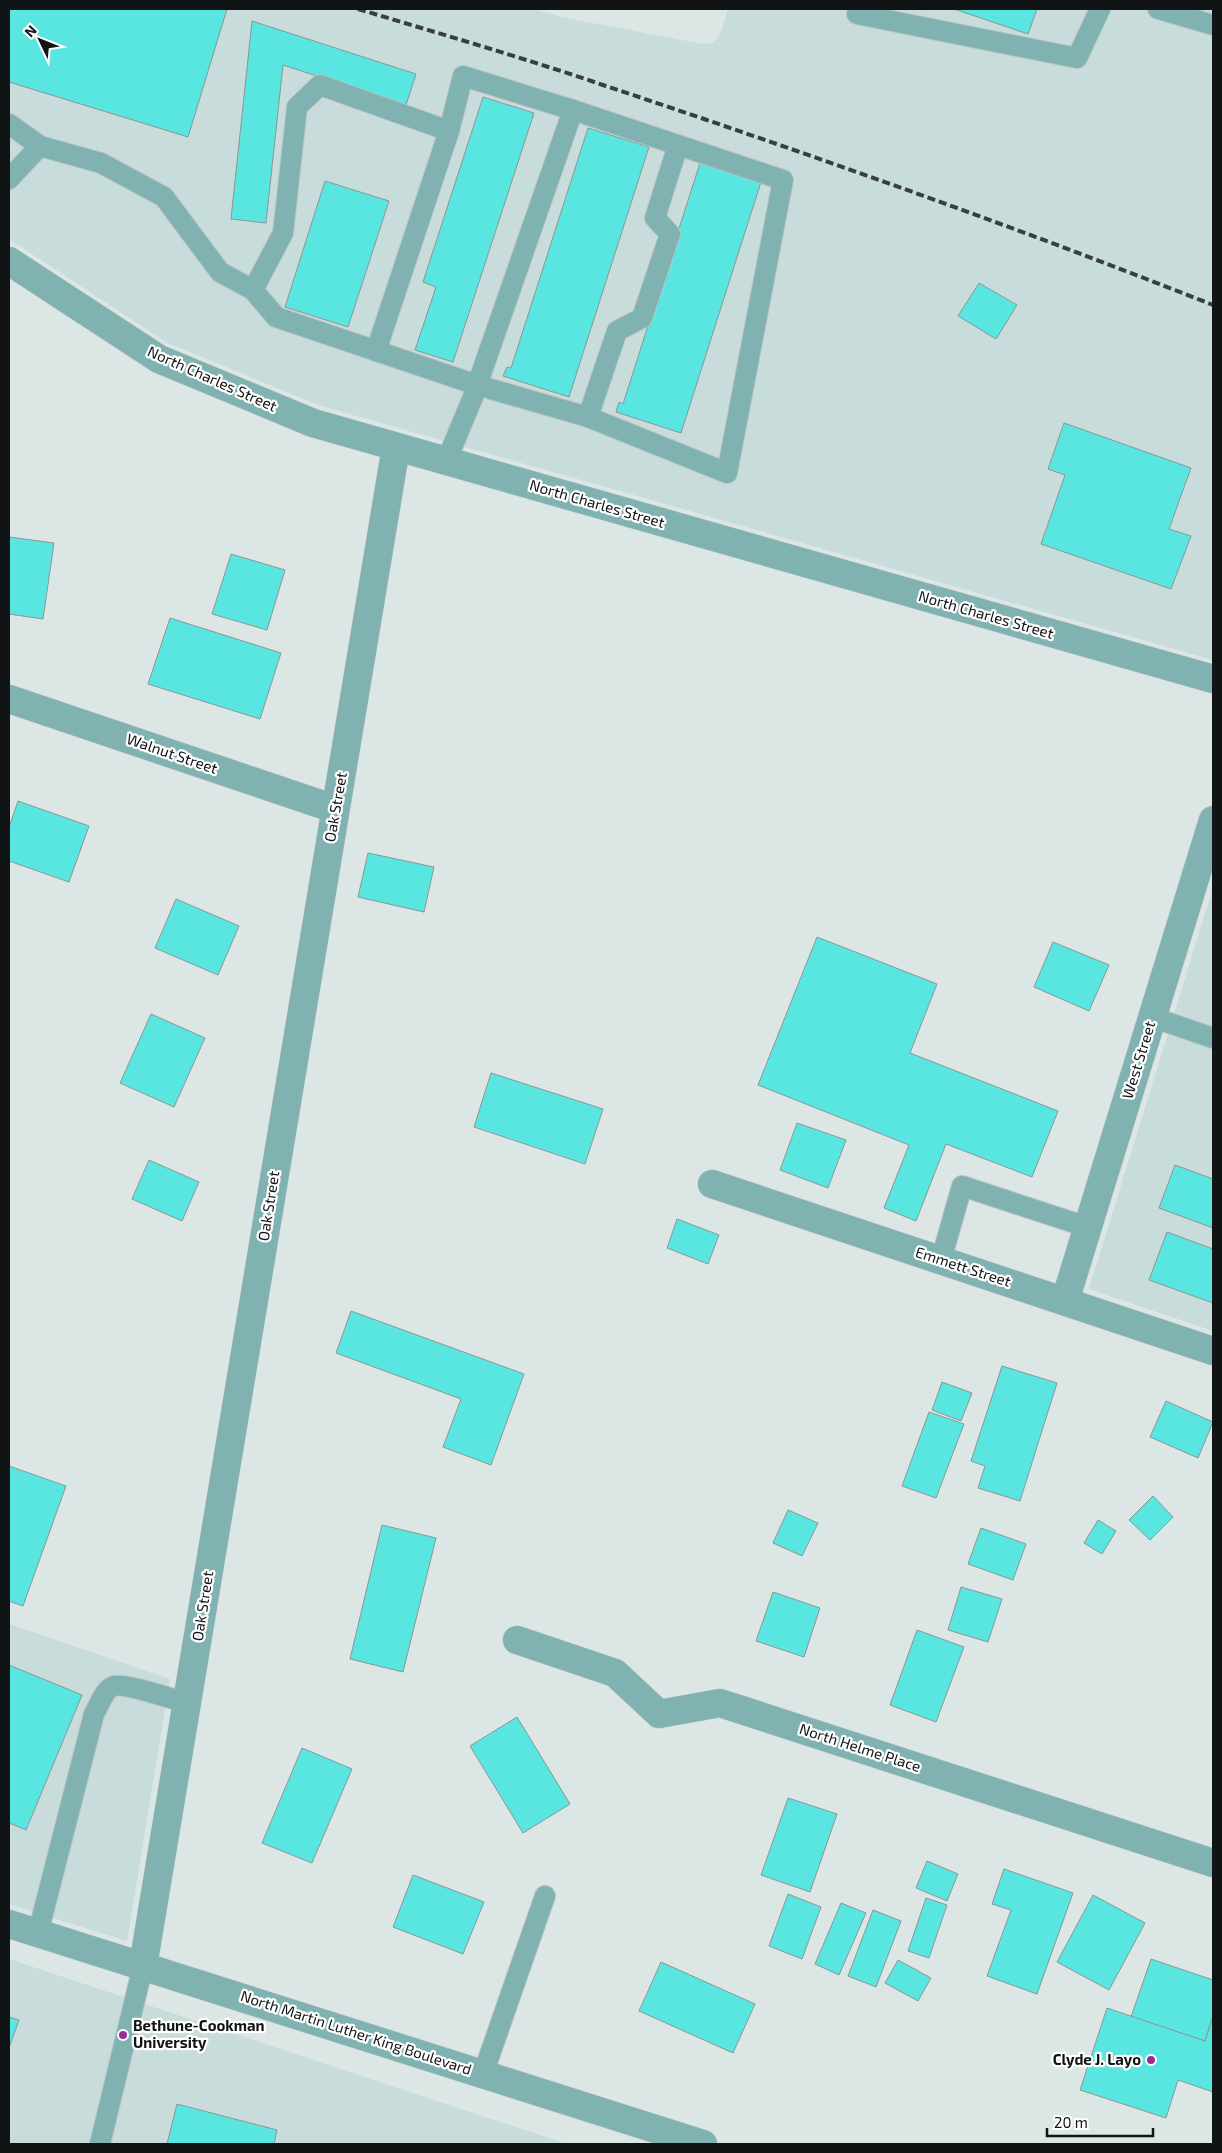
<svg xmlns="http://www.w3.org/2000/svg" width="1222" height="2153" viewBox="0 0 1222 2153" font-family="'Exo 2',sans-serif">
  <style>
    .built { fill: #c8dcdb }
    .building { fill: #59e6e1; stroke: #8c9695 }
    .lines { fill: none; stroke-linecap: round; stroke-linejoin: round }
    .service-casing { stroke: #bbc4c4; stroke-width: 22 }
    .minor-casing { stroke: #bbc4c4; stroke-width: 29 }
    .tertiary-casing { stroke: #bbc4c4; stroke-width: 29 }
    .service { stroke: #7fb2b0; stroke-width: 20 }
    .minor { stroke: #7fb2b0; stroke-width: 28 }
    .tertiary { stroke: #7fb2b0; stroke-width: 28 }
    .rail { stroke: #393e3e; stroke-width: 4; stroke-dasharray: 8 4; stroke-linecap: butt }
    .poi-dot { fill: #952f94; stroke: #fff; stroke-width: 2 }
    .labels { text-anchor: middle; stroke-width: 4.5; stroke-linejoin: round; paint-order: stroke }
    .street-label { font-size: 15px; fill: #111414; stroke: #fff }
    .poi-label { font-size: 15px; font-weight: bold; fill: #111414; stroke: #fff; text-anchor: start }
  </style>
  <rect width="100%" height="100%" fill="#dbe6e5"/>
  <g class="built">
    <path d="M9,9H533L561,17L703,44L713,43L720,35L728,9H1213V660L318,405L166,342L9,239Z"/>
    <path d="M1213,888V1331L1089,1289Z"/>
    <path d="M9,1624L170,1679L127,1941L9,1904Z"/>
    <path d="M9,1959L464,2110L567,2144H9Z"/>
  </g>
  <g class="building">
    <path d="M9,9H227L188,137L9,82Z"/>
    <path d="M954,9H1037L1028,34Z"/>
    <path d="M252,21L416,74L406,105L283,65L266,223L231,219Z"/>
    <path d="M483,97L534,113L453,362L415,350L436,287L423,282Z"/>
    <path d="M588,128L649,147L569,397L503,376L507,367L511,368Z"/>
    <path d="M700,163L761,182L681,433L616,412L619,402L623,404Z"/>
    <path d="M325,181L389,201L348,327L285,307Z"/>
    <path d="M979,283L1017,305L996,339L958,316Z"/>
    <path d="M1064,423L1191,468L1169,529L1191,536L1171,589L1041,544L1065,475L1048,469Z"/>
    <path d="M9,537L54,543L43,619L9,614Z"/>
    <path d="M231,554L285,570L267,630L212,614Z"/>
    <path d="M170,618L281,653L260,719L148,684Z"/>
    <path d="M18,801L89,826L69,882L9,861V827Z"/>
    <path d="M368,853L434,867L424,912L358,897Z"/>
    <path d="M176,899L239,926L218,975L155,948Z"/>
    <path d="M817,937L937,984L910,1053L1058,1111L1032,1177L946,1144L916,1221L884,1208L909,1145L758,1085Z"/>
    <path d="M1053,942L1109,965L1089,1011L1034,987Z"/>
    <path d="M151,1014L205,1038L174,1107L120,1083Z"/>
    <path d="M491,1073L603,1109L585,1164L474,1127Z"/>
    <path d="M797,1123L846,1140L828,1188L780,1170Z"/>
    <path d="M149,1160L199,1182L182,1221L132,1199Z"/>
    <path d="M1175,1165L1213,1179V1228L1159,1208Z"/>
    <path d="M677,1219L719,1235L708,1264L667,1248Z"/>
    <path d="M1167,1232L1213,1249V1303L1149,1280Z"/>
    <path d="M351,1311L524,1374L491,1465L443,1447L461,1399L336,1353Z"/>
    <path d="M1002,1366L1057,1383L1020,1501L978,1488L985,1466L971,1461Z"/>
    <path d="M942,1382L972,1393L961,1421L932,1410Z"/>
    <path d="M1166,1401L1213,1422L1198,1458L1150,1437Z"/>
    <path d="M929,1412L964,1424L936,1498L902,1486Z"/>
    <path d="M9,1466L66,1486L23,1606L9,1601Z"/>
    <path d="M1153,1496L1173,1517L1150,1540L1129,1520Z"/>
    <path d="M788,1510L818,1523L802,1556L773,1543Z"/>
    <path d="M1098,1520L1116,1531L1102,1554L1084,1543Z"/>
    <path d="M382,1525L436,1538L403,1672L350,1659Z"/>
    <path d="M981,1528L1026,1544L1013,1580L968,1564Z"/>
    <path d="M961,1587L1002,1599L988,1642L948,1630Z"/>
    <path d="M773,1592L820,1608L804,1657L756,1641Z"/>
    <path d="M917,1630L964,1647L936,1722L890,1705Z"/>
    <path d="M9,1665L82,1695L26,1830L9,1823Z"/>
    <path d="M517,1717L570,1804L523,1833L470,1746Z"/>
    <path d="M302,1748L352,1769L312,1863L262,1843Z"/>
    <path d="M788,1798L837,1814L810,1892L761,1875Z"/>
    <path d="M927,1861L958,1874L947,1901L916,1888Z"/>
    <path d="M1004,1869L1073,1893L1037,1994L987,1976L1011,1910L992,1904Z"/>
    <path d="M413,1875L484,1902L463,1954L393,1927Z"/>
    <path d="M788,1894L821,1907L802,1959L769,1946Z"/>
    <path d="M1093,1895L1145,1923L1109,1990L1057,1962Z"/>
    <path d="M926,1898L947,1905L929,1958L908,1951Z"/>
    <path d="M841,1903L866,1913L839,1975L815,1964Z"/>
    <path d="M873,1910L901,1921L876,1987L848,1976Z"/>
    <path d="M1151,1959L1213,1980V2016L1205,2041L1131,2017Z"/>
    <path d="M898,1960L931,1978L918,2001L885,1983Z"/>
    <path d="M661,1962L755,2004L733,2053L639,2011Z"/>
    <path d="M1107,2008L1205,2041L1213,2016V2092L1178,2080L1166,2118L1080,2090Z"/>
    <path d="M9,2017L19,2020L9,2048Z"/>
    <path d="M177,2104L277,2130L274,2144H167Z"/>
  </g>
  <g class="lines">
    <g class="service-casing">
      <g id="service">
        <path d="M858,9L857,14L1077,58L1100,9"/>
        <path d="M1158,9L1213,25"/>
        <path d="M573,110L463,76L449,131L320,85L297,107L283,233L253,290L276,317L477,385L588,417"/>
        <path d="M9,124L40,146L101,163L164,197L220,272L253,290"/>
        <path d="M9,179L40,146"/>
        <path d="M376,351L449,131"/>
        <path d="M446,462L473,397L573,110L783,180L727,473L588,417L617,331L642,318L670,234L655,218L678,145"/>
        <path d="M1152,1017L1213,1038"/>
        <path d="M941,1260L962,1186L1087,1227"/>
        <path d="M38,1933L94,1714C99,1706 104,1689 114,1686C125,1683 173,1699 186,1703"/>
        <path d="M483,2074L545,1896"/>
        <path d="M100,2144L143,1966"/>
      </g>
    </g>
    <g class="minor-casing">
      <g id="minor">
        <path d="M9,699L335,809"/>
        <path d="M712,1184L1213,1351"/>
        <path d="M1065,1301L1213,820"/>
        <path d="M517,1640L615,1673L659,1714L720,1703L1213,1863"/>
        <path d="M143,1966L396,447"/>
      </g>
    </g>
    <g class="tertiary-casing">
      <g id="tertiary">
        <path d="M9,261L159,359L313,423L1213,679"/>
        <path d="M9,1924L703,2144"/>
      </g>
    </g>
    <use href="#service" class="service"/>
    <use href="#minor" class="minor"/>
    <use href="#tertiary" class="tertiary"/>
    <path class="rail" d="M358,9C441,34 524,58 606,86C810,154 1013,226 1213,305"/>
  </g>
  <g class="poi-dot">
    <circle cx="123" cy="2035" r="5"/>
    <circle cx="1151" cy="2060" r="5"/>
  </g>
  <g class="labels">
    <g class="street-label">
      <text transform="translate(212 379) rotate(24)" y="5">North Charles Street</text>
      <text transform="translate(597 504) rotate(16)" y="5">North Charles Street</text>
      <text transform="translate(986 615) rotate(16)" y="5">North Charles Street</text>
      <text transform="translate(172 754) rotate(19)" y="5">Walnut Street</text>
      <text transform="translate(336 807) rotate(-80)" y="5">Oak Street</text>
      <text transform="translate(1139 1060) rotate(-73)" y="5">West Street</text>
      <text transform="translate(269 1206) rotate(-81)" y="5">Oak Street</text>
      <text transform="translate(963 1267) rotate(18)" y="5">Emmett Street</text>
      <text transform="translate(203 1606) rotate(-81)" y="5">Oak Street</text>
      <text transform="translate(860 1748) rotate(18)" y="5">North Helme Place</text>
      <text transform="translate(356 2033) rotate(18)" y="5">North Martin Luther King Boulevard</text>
    </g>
    <g class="poi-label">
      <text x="133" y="2031">Bethune-Cookman<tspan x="133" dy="17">University</tspan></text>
      <text x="1141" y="2065" text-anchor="end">Clyde J. Layo</text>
    </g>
  </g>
  <rect width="1222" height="2153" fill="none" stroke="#111414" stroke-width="20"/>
  <g transform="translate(40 40) rotate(313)" stroke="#ffffff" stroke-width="4" paint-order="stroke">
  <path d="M0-4L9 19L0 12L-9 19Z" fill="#111414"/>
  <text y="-8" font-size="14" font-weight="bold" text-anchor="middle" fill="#111414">N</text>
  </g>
  <path d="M1047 2128v8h106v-8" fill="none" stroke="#111414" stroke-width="2.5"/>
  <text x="1054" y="2128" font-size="15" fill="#111414" stroke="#ffffff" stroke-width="4" paint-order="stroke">20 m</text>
</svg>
